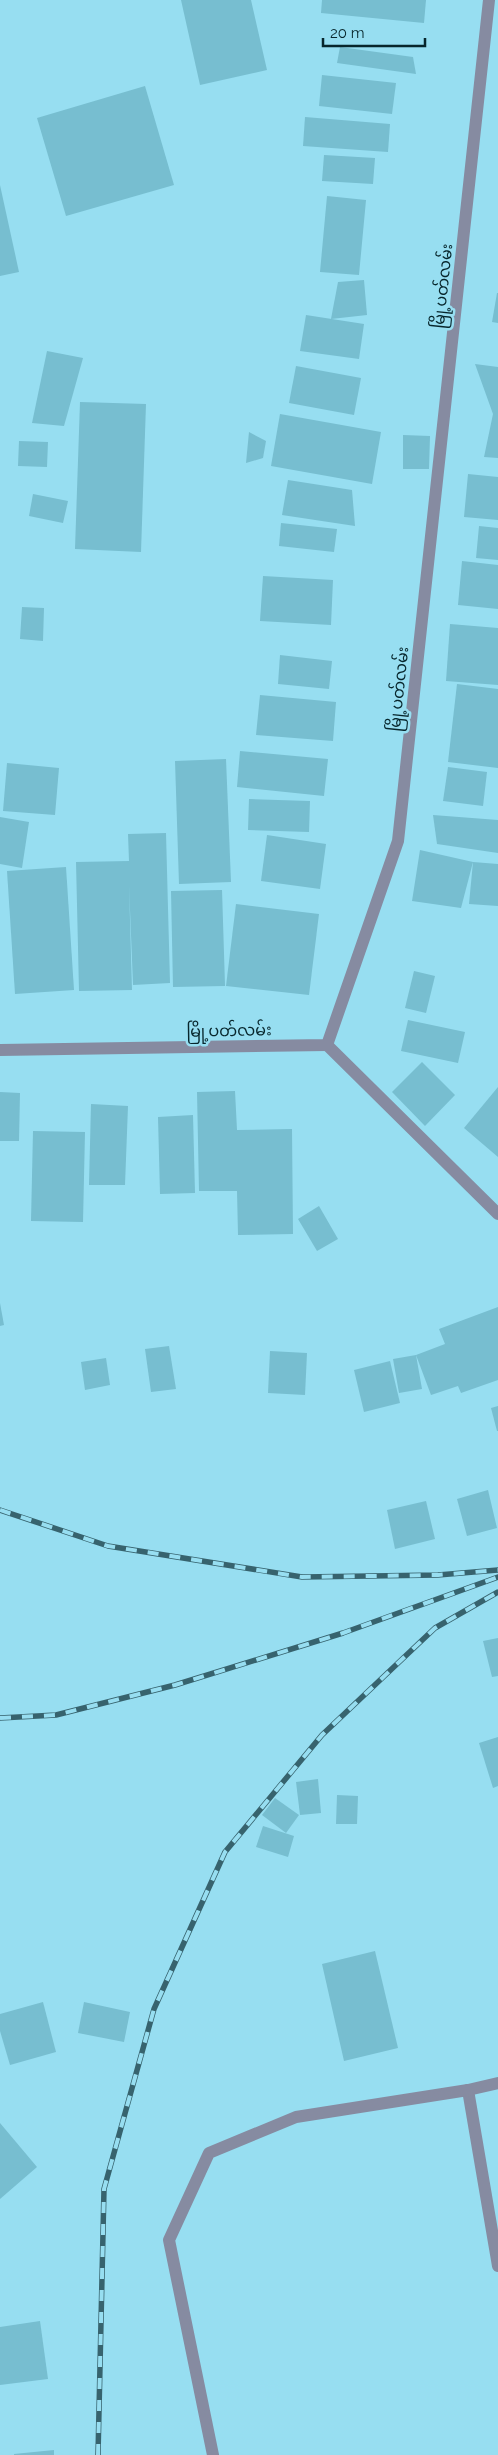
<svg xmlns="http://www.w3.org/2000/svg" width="498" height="2455" viewBox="0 0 498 2455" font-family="Raleway,'Noto Sans Myanmar',sans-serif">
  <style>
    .building { fill: #77bed0 }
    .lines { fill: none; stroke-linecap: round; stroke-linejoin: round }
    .minor { stroke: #868ba1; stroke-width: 12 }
    .rail-casing { stroke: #37636e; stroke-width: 5.5 }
    .rail { stroke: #97def1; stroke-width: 4; stroke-dasharray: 11; stroke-linecap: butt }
    .labels { text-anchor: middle; stroke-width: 5; stroke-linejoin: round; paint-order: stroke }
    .street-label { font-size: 16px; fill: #07262c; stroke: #97def1 }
  </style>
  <rect width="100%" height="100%" fill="#97def1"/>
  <g class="building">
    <path d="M181,0H251L267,70L200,85Z"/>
    <path d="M322,0H426L424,23L321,13Z"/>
    <path d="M340,47L413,57L416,74L337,63Z"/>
    <path d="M322,75L396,83L392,114L319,106Z"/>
    <path d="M145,86L174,185L66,216L37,118Z"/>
    <path d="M305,117L390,124L388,152L303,146Z"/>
    <path d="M324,155L375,158L373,184L322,181Z"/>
    <path d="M0,185L19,272L0,276Z"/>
    <path d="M327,196L366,200L359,275L320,272Z"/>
    <path d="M364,280L367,315L331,319L338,282Z"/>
    <path d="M497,293H498V323L492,322Z"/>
    <path d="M306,315L364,324L359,359L300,351Z"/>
    <path d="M47,351L83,358L64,426L32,423Z"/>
    <path d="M475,364L498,367V458L484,457L493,414Z"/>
    <path d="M296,366L361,378L354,415L289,403Z"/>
    <path d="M80,402L146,404L141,552L75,549Z"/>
    <path d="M280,414L381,432L372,484L271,466Z"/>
    <path d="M249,432L266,441L263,458L246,463Z"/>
    <path d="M403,435L430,436L429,469H403Z"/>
    <path d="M19,441L48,442L47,467L18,466Z"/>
    <path d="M468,474L498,477V520L464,517Z"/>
    <path d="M288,480L352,490L355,526L282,515Z"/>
    <path d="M33,494L68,501L63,523L29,516Z"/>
    <path d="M281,523L337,529L334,552L279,546Z"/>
    <path d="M479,526L498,528V560L476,558Z"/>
    <path d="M462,561L498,565V609L458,605Z"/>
    <path d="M263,576L333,580L331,625L260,621Z"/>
    <path d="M22,607L44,608L43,641L20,639Z"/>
    <path d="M450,624L498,628V685L446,681Z"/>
    <path d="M280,655L332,661L329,689L278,684Z"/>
    <path d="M457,684L498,689V768L448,762Z"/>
    <path d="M260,695L336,702L333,741L256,735Z"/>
    <path d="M240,751L328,759L324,796L237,787Z"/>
    <path d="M226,759L231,882L179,884L175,761Z"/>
    <path d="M7,763L59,768L55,815L3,811Z"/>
    <path d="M448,767L487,772L483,806L443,801Z"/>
    <path d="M249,799L310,801L309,832L248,830Z"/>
    <path d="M433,815L498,820V853L437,844Z"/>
    <path d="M0,817L29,822L22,868L0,864Z"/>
    <path d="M166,833L170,983L133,985L129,885L132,990L79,991L76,862L129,861L128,834Z"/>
    <path d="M267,835L326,844L320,889L261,881Z"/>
    <path d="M420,850L473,862L461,908L412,901Z"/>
    <path d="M473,862L498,864V906L469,904Z"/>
    <path d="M66,867L74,990L15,994L7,871Z"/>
    <path d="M222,890L225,986L173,987L171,891Z"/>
    <path d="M236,904L319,914L309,995L226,986Z"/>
    <path d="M414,971L435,976L426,1013L405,1008Z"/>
    <path d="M408,1020L465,1032L458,1063L401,1051Z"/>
    <path d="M422,1062L455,1095L425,1126L392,1092Z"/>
    <path d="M498,1087V1157L464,1128Z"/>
    <path d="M235,1091L237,1130L292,1129L293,1234L238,1235L237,1191H199L197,1092Z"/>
    <path d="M0,1092L20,1093L19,1141H0Z"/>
    <path d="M91,1104L128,1106L125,1185H89Z"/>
    <path d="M193,1115L195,1193L160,1194L158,1117Z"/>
    <path d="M33,1131L85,1132L83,1222L31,1221Z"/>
    <path d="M319,1206L338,1239L317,1251L298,1219Z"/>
    <path d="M0,1303L4,1325L0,1326Z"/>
    <path d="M498,1307V1380L461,1393L458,1386L431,1395L416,1355L422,1389L399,1393L393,1359L416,1355L445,1344L439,1329Z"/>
    <path d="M169,1346L176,1389L151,1392L145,1349Z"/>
    <path d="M270,1351L307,1353L305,1395L268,1393Z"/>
    <path d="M106,1358L110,1385L85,1390L81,1362Z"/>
    <path d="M390,1361L400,1403L364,1412L354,1370Z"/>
    <path d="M498,1406V1431H497L491,1408Z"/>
    <path d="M488,1490L497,1528L467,1536L457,1499Z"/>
    <path d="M426,1501L435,1539L395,1549L387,1510Z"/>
    <path d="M498,1638V1676L492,1677L483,1641Z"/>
    <path d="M498,1737V1786L493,1788L479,1743Z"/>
    <path d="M318,1779L321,1813L300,1815L296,1782Z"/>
    <path d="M337,1795L358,1796L357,1824H336Z"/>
    <path d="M275,1798L299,1815L286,1833L262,1815Z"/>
    <path d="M263,1826L294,1836L288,1857L256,1847Z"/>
    <path d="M375,1951L398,2048L344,2061L322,1964Z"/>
    <path d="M43,2002L56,2052L10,2065L0,2031V2014Z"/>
    <path d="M84,2002L130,2012L124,2042L78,2033Z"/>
    <path d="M0,2123L37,2167L0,2199Z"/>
    <path d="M40,2321L48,2379L0,2385V2327Z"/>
    <path d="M54,2450V2455H14V2454Z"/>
  </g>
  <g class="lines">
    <g class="minor">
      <path d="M327,1045L498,1214"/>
      <path d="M0,1050L327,1045L398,841L489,0"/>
      <path d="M468,2090L498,2266"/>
      <path d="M213,2455L169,2240L209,2153L296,2117L468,2090L498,2083"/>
    </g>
    <g class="rail-casing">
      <g id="rail">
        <path d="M0,1510L108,1546L302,1577L438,1575L498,1570"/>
        <path d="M0,1718L56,1715L175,1685L343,1633L498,1577"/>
        <path d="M98,2455L104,2189L154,2009L225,1852L322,1735L435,1628L498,1592"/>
      </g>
    </g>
    <use href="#rail" class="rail"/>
  </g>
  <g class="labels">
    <g class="street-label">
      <text transform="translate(442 286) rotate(-84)" y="6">မြို့ပတ်လမ်း</text>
      <text transform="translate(398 689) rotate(-84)" y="6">မြို့ပတ်လမ်း</text>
      <text transform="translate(229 1030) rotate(-1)" y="6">မြို့ပတ်လမ်း</text>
    </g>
  </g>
  <path d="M323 38v8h102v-8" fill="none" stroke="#07262c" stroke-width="2.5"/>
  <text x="330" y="38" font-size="15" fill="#07262c" stroke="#97def1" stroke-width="4" paint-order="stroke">20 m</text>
</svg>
